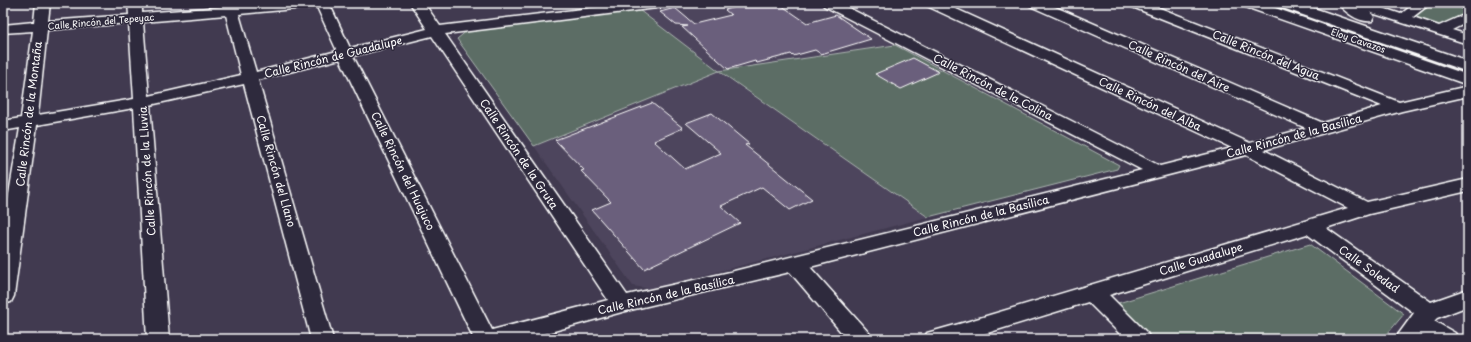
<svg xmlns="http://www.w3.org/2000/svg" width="1471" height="342" viewBox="0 0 1471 342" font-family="'Playpen Sans',sans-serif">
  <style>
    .built { fill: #4e455d }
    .green { fill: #5b6d65; stroke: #adb6b2 }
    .building { fill: #6b5e7b; stroke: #fff }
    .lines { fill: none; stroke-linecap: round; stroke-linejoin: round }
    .street-casing { stroke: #fff; stroke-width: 3 }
    .secondary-casing { stroke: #fff; stroke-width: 3 }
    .street { fill: #2f2a3d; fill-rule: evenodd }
    .secondary { fill: #2f2a3d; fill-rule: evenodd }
    .labels { text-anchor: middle; stroke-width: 3; stroke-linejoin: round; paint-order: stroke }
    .far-street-label { font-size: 9px; fill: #fff; stroke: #2f2a3d }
    .street-label { font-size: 11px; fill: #fff; stroke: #2f2a3d }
  </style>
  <rect width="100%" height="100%" fill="#413a50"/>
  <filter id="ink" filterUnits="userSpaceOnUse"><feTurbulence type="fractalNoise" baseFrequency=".025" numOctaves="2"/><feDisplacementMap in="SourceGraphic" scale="8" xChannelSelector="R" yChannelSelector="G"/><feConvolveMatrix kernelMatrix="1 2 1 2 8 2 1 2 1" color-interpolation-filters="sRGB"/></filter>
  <g filter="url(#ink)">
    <path class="built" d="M702,3H818L895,45L719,72L928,217L651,289L633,286L534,146L718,71L639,10Z"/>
    <g class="green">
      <path d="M1436,3C1447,3 1463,3 1468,14L1439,27L1410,17Z"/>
      <path d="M639,10L719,71L895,45L1119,165L1117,169L928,217L719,71L534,146L457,39L468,30Z"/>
      <path d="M1310,244L1404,314L1383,339H1152L1115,304Z"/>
    </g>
    <g class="building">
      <path d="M751,3H778L807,23L836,15L871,39L821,54L815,50L793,56L791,54L757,63L755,61L728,69L682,27L688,26L676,25L660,12L675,8L694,24L731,15L725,10Z"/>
      <path d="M913,58L939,72L901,89L875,74Z"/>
      <path d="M652,103L683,128L654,141L685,169L721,153L686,123L712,113L749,144L745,145L812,199L790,210L762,187L721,206L740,223L644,269L592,210L611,202L581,171L584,170L555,140Z"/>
    </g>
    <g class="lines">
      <g class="street-casing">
        <g id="street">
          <path d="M36,3H50L48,21L129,15L128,3H142V13L223,7L222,3H236V6L271,3H329L350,48L427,29L410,3H424L440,26L632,3H672L670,6L665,7L445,34L627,295L730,272L1142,170L824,6L822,3H839L1160,166L1232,148L927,6L925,3H943L1250,143L1306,128L1030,6L1028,3H1046L1323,123L1382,106L1130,6L1128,3H1147L1399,102L1468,86V96L1402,111L1264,150L1367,202L1468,179V191L1369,214L1326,228L1431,302L1468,289V306L1437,318L1434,321L1455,333L1458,339H1428L1421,335L1419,339H1395L1414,313L1307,234L1109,295L1147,333L1150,339H1125L1088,302L968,339H924L927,333L966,322L1348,208L1246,155L810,267L869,333L872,339H847L790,272L622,312L525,339H474L340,59L258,80L333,339H311L244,84L150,105L169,339H147L134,108L37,125L14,296L11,302L3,304V230L20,128L3,131V121L21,118L33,31L3,33V25L34,22ZM317,7L337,51L256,72L239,14ZM226,15L241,75L149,96L143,22ZM129,23L134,99L38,115L47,30ZM432,36L608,300L492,330L353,56Z"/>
          <path d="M1241,3H1261L1468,75V85L1243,6Z"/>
          <path d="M1348,3H1368L1401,14L1415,3H1431L1413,17L1439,26L1468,13V22L1452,30L1468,35V44L1350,6Z"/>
          <path d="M1456,3H1468V9L1458,6Z"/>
        </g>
      </g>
      <g class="secondary-casing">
        <g id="secondary">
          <path d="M1275,3H1299L1468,61V72L1277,6Z"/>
          <path d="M1338,3C1353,3 1365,3 1374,17L1372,21C1360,23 1345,13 1338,3Z"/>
        </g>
      </g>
      <use href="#street" class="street"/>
      <use href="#secondary" class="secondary"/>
    </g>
  </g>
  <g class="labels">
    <g class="far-street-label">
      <text transform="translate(101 22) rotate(-5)" y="3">Calle Rincón del Tepeyac</text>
      <text transform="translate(1358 41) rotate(19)" y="3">Eloy Cavazos</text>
    </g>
    <g class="street-label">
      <text transform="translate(1266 55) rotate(22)" y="4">Calle Rincón del Agua</text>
      <text transform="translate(333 57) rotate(-14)" y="4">Calle Rincón de Guadalupe</text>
      <text transform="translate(1179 66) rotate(24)" y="4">Calle Rincón del Aire</text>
      <text transform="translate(993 87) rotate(27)" y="4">Calle Rincón de la Colina</text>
      <text transform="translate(1150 104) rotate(25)" y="4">Calle Rincón del Alba</text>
      <text transform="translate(29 114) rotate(-83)" y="4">Calle Rincón de la Montaña</text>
      <text transform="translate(1294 136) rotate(-15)" y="4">Calle Rincón de la Basílica</text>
      <text transform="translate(519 154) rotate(56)" y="4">Calle Rincón de la Gruta</text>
      <text transform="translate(147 171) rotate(-94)" y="4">Calle Rincón de la Lluvia</text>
      <text transform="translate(276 171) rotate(74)" y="4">Calle Rincón del Llano</text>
      <text transform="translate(403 171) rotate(64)" y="4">Calle Rincón del Huajuco</text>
      <text transform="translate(981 216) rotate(-14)" y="4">Calle Rincón de la Basílica</text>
      <text transform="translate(1201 259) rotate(-17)" y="4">Calle Guadalupe</text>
      <text transform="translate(1369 269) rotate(36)" y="4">Calle Soledad</text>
      <text transform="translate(666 295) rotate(-13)" y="4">Calle Rincón de la Basílica</text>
    </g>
  </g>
  <rect width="1471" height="342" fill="none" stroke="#2f2a3d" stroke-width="16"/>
  <rect x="8" y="8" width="1455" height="326" fill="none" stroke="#fff" stroke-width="1.5" filter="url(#ink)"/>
</svg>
